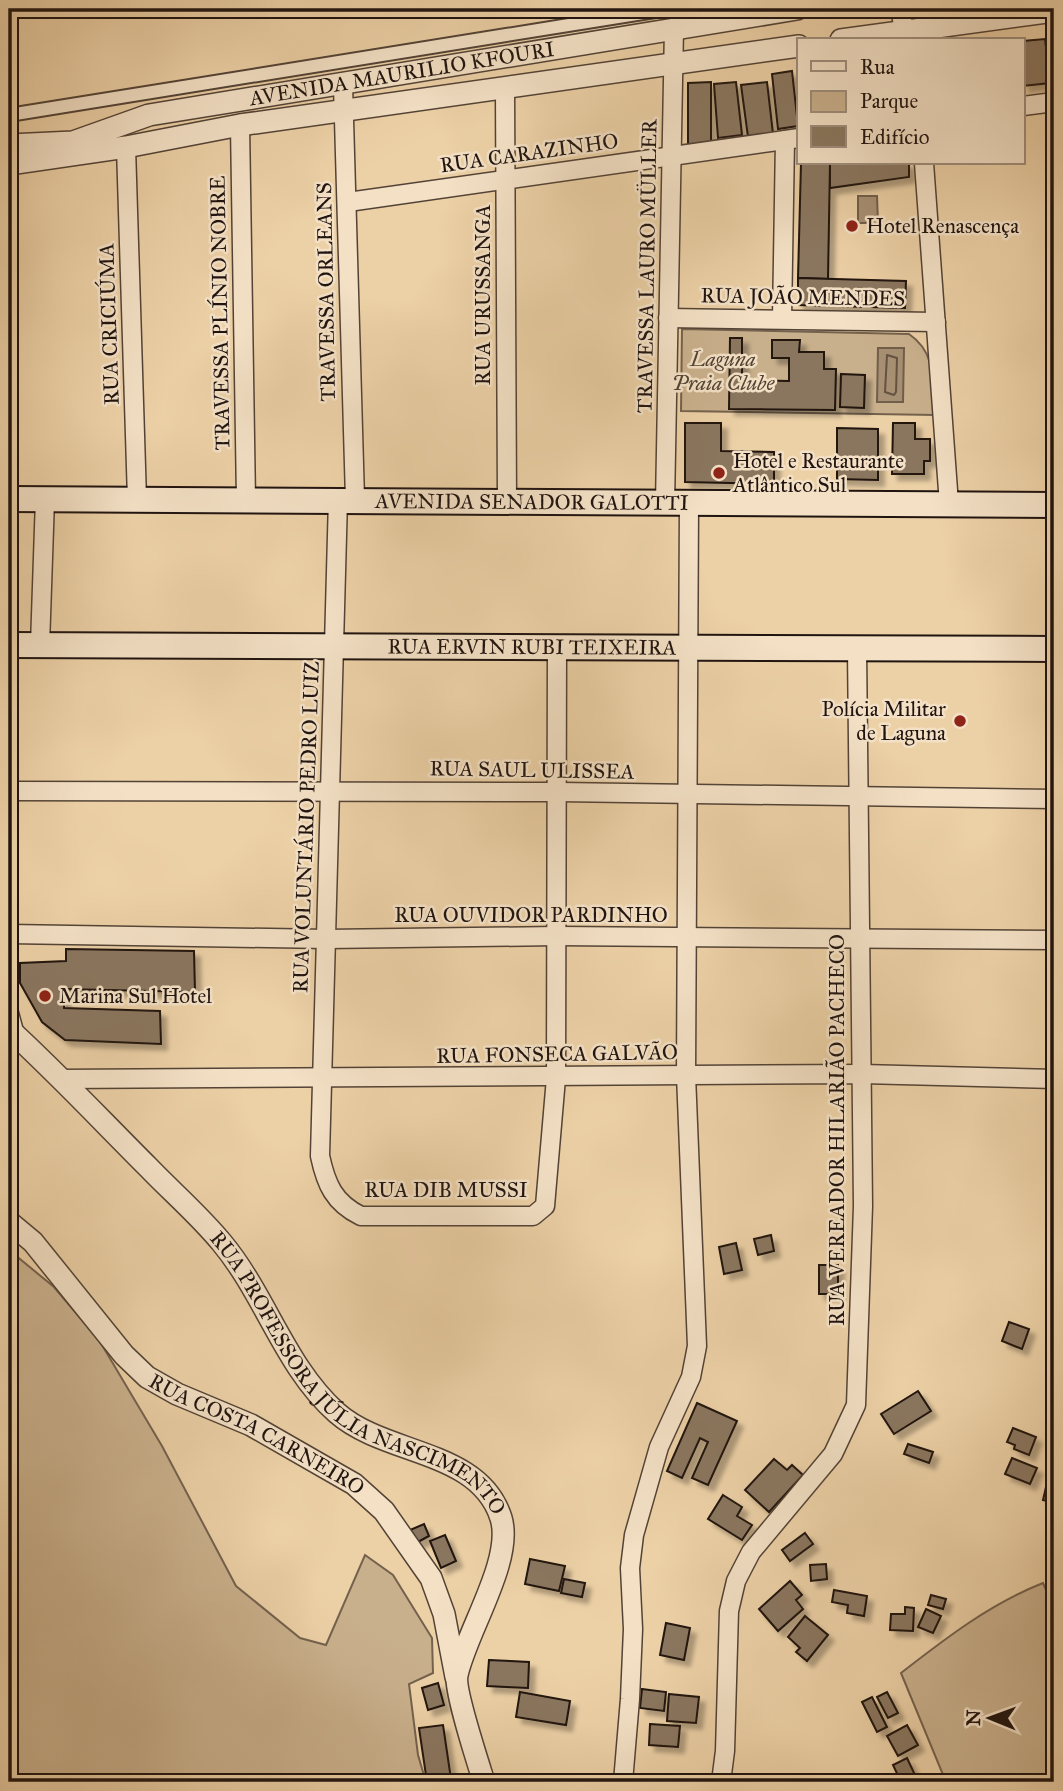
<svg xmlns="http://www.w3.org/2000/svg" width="1063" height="1791" viewBox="0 0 1063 1791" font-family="'IM FELL Great Primer',serif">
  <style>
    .green { fill: #c9b08c; stroke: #74624e; stroke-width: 2 }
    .water { fill: #a79073; stroke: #715e4b; stroke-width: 2 }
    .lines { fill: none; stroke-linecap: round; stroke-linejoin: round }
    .shore { stroke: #645242; stroke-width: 2 }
    .building { fill: #8a765e; stroke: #201410; stroke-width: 2; filter: url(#shadow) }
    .pedestrian-casing { stroke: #534336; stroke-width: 16 }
    .minor-casing { stroke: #534336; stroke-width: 21 }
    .tertiary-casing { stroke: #534336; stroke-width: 24 }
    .secondary-casing { stroke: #201410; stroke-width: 28 }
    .pedestrian { stroke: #f3e0c5; stroke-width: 12 }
    .minor { stroke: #f3e0c5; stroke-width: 18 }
    .tertiary { stroke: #f3e0c5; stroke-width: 21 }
    .secondary { stroke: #f3e0c5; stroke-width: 24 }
    .poi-dot { fill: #8f2418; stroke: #f3e0c5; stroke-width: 2.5 }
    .labels { text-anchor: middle; stroke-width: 5; stroke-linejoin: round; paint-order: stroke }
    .street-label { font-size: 21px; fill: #201410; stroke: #f3e0c5 }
    .poi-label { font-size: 21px; fill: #201410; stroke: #f3e0c5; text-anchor: start }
    .park-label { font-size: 21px; font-style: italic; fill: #534335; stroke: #f3e0c5 }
  </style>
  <defs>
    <filter id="shadow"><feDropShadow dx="6" dy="6" stdDeviation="2" flood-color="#0004"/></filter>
  </defs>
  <rect width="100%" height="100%" fill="#ecd0a6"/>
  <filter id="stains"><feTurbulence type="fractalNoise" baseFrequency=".00286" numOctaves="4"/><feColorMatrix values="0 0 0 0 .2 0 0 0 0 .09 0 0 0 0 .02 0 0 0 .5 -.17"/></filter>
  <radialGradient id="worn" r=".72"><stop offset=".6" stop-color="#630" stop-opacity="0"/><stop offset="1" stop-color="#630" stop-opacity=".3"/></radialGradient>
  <g class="green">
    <path d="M682,329L909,334C938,354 932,383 935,415L681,411Z"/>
    <path d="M9,1250L54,1287L99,1340L162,1446L236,1586L300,1638L326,1645L365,1555L393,1575L432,1638L433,1673L409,1684L418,1755L426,1782H9Z"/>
    <path d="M1043,1583L1054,1608V1782H946L901,1673C946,1638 990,1604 1043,1583Z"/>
  </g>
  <g class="water">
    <path d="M858,196H877L878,223H858Z"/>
    <path d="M878,348H904L903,402H877Z"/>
  </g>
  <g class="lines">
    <path class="shore" d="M887,355L897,358L896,392L894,395L885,392Z"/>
  </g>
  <g class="building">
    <path d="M1045,39L1050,83L1023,86V41Z"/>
    <path d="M792,71L798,126L778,129L772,74Z"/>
    <path d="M711,82V144H688V83Z"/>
    <path d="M736,82L742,135L718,138L714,84Z"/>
    <path d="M767,82L773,134L748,137L741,85Z"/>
    <path d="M801,163H830L828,279L798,278Z"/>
    <path d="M830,163H909V177L830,188Z"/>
    <path d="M798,278L906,281L905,308L798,305Z"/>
    <path d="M730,338H742V380L789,381V358H772V340H800L799,352H824V369H836L835,410L729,409Z"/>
    <path d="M841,374L865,375L864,408L840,407Z"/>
    <path d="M685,423H721V451L774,452V484L685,482Z"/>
    <path d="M893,423H915V439H930V461H924V474H892Z"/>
    <path d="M837,428L878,429V480L837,479Z"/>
    <path d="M66,949L194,951L195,992L64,989V1008L160,1011L161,1044L65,1040L42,1022L20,983V963L66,961Z"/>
    <path d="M771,1235L774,1251L758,1255L754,1239Z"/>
    <path d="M736,1243L742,1270L724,1274L719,1247Z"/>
    <rect x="819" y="1265" width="19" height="29"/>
    <path d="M1009,1322L1029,1329L1022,1349L1002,1341Z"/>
    <path d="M918,1391L931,1411L894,1434L881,1414Z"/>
    <path d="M697,1403L737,1421L708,1485L692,1478L708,1442L700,1438L682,1478L667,1471Z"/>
    <path d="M1013,1428L1036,1437L1029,1455L1014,1449L1015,1445L1007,1442Z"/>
    <path d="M908,1444L933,1452L929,1463L904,1454Z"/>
    <path d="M1012,1458L1037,1468L1030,1484L1005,1474Z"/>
    <path d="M774,1459L787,1470L792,1465L803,1475L769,1512L745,1490Z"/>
    <path d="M1046,1487L1054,1489V1503L1043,1500Z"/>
    <path d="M723,1495L742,1507L737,1516L752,1525L742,1540L708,1519Z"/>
    <path d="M424,1524L429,1536L416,1543L410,1530Z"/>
    <path d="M805,1533L813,1544L790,1561L782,1550Z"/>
    <path d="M445,1535L456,1561L441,1568L430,1541Z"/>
    <path d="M530,1559L565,1566L559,1591L525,1584Z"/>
    <path d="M826,1564L827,1579L811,1581L810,1565Z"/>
    <path d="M564,1579L585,1583L582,1597L561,1593Z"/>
    <path d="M790,1581L802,1595L796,1600L803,1609L778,1631L759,1609Z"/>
    <path d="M834,1590L867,1596L864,1616L847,1613L848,1605L832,1602Z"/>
    <path d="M931,1595L946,1599L943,1609L928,1605Z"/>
    <path d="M905,1607L914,1608L913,1631L890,1630L891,1614H905Z"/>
    <path d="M926,1609L941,1616L933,1633L918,1627Z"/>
    <path d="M805,1616L828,1635L807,1661L796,1652L800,1648L788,1637Z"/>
    <path d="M666,1623L690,1628L684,1660L660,1655Z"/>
    <path d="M489,1660L529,1662L528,1688L487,1686Z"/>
    <path d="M438,1683L444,1705L428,1710L422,1688Z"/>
    <path d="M642,1689L666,1692L664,1711L640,1708Z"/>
    <path d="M520,1692L570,1701L566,1725L516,1717Z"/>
    <path d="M887,1692L898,1713L888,1718L877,1697Z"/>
    <path d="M669,1694L699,1697L696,1723L667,1721Z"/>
    <path d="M872,1697L887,1727L877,1732L862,1702Z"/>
    <path d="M650,1724L680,1726L678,1747L649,1745Z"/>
    <path d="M443,1725L451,1779L427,1782L419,1728Z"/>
    <path d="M907,1725L918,1745L898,1756L887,1736Z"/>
    <path d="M907,1758L915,1775L901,1782L893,1765Z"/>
  </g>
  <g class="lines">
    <g class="pedestrian-casing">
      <path id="pedestrian" d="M9,115L668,9"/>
    </g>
    <g class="minor-casing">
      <g id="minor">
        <path d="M900,9L906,40"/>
        <path d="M343,85L355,499"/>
        <path d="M505,90L507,501"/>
        <path d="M1023,106L1054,102"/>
        <path d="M240,125L246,500"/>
        <path d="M126,147L137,499"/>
        <path d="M924,163L949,504"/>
        <path d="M348,202L799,138"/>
        <path d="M668,318L936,322"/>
        <path d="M782,319L785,140"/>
        <path d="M338,499L320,1156C326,1184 334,1203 361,1216H533L545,1206L556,1078L557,647"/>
        <path d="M665,504L674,28"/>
        <path d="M40,645L45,499"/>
        <path d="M9,791L559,792L1054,799"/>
        <path d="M9,934L327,939L557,936L1054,940"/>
        <path d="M9,1013L15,1035"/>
        <path d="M60,1079L862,1074L1054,1079"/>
        <path d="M623,1782L630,1699L633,1629L630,1568L634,1535L659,1447L691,1377L697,1346L686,1075L689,503"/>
        <path d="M721,1782L725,1751L729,1611L736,1581L751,1552L833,1454L856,1405L863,1206L857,649"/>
      </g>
    </g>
    <g class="tertiary-casing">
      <g id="tertiary">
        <path d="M841,40L1054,11"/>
        <path id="s1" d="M9,145L73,142L149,115L797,9"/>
        <path d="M9,164L126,147L240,125L799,46"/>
        <path id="s2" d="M9,1029C57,1073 102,1121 148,1167C172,1192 200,1216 222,1243C266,1296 285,1367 337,1413C386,1456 479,1449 501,1518C514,1560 466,1632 457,1675C454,1689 478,1763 484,1782"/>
        <path id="s3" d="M9,1222L33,1242L124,1355L147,1377L177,1394L251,1425L354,1484L384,1511L431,1578L444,1614L456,1677"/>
      </g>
    </g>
    <g class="secondary-casing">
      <g id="secondary">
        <path id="s4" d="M9,499L1054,505"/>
        <path id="s5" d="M9,645L1054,649"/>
      </g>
    </g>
    <use href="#pedestrian" class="pedestrian"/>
    <use href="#minor" class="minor"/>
    <use href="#tertiary" class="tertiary"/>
    <use href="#secondary" class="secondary"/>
  </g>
  <g class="poi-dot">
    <circle cx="852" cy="226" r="7"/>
    <circle cx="719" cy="473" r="7"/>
    <circle cx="960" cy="721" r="7"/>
    <circle cx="45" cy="996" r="7"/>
  </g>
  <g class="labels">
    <g class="street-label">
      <text dy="7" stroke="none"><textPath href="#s1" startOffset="401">AVENIDA MAURILIO KFOURI</textPath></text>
      <text transform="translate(529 153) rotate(-8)" y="7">RUA CARAZINHO</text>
      <text transform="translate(647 266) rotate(-89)" y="7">TRAVESSA LAURO MÜLLER</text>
      <text transform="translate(326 292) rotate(-91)" y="7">TRAVESSA ORLEANS</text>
      <text transform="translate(483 295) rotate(-90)" y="7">RUA URUSSANGA</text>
      <text transform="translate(803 297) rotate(1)" y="7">RUA JOÃO MENDES</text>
      <text transform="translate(220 313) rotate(-91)" y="7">TRAVESSA PLÍNIO NOBRE</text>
      <text transform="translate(109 324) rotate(-92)" y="7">RUA CRICIÚMA</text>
      <text dy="7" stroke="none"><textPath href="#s4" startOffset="523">AVENIDA SENADOR GALOTTI</textPath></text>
      <text dy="7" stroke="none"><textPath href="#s5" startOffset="523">RUA ERVIN RUBI TEIXEIRA</textPath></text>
      <text transform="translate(532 770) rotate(1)" y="7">RUA SAUL ULISSEA</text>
      <text transform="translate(306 827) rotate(-88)" y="7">RUA VOLUNTÁRIO PEDRO LUIZ</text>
      <text x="531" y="922">RUA OUVIDOR PARDINHO</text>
      <text transform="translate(557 1054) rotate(-1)" y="7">RUA FONSECA GALVÃO</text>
      <text transform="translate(837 1130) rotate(-90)" y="7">RUA VEREADOR HILARIÃO PACHECO</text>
      <text x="446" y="1197">RUA DIB MUSSI</text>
      <text dy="7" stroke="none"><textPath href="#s2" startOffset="497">RUA PROFESSORA JÚLIA NASCIMENTO</textPath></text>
      <text dy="7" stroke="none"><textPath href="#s3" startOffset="332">RUA COSTA CARNEIRO</textPath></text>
    </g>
    <g class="poi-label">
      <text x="866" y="233">Hotel Renascença</text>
      <text x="733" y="468">Hotel e Restaurante<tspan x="733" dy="24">Atlântico Sul</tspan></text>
      <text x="946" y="716" text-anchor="end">Polícia Militar<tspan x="946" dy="24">de Laguna</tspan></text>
      <text x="59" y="1003">Marina Sul Hotel</text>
    </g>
    <g class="park-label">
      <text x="723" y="366">Laguna<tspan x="723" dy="24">Praia Clube</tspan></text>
    </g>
  </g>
  <rect width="1063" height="1791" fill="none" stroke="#ecd0a6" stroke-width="35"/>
  <rect x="10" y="10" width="1042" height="1770" fill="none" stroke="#201410" stroke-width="3.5"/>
  <rect x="18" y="18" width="1028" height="1756" fill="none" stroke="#201410" stroke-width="2"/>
  <rect x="797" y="38" width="228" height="126" fill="#f3e0c5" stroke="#9f8e7d" stroke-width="2"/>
  <rect x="811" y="61" width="35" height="10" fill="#f3e0c5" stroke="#9f8e7d" stroke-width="2"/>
  <text x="860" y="74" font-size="21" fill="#201410">Rua</text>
  <rect x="811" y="91" width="35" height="21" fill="#c9b08c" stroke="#9f8e7d" stroke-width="2"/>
  <text x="860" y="108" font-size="21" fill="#201410">Parque</text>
  <rect x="811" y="126" width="35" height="21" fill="#8a765e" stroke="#9f8e7d" stroke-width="2"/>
  <text x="860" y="144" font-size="21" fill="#201410">Edifício</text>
  <g transform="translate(990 1718) rotate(271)" stroke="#f3e0c5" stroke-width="5" paint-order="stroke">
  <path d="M0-5L12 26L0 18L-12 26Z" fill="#201410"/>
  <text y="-10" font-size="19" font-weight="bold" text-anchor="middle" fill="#201410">N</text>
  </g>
  <rect width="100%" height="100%" filter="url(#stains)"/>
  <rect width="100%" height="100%" fill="url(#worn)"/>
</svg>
